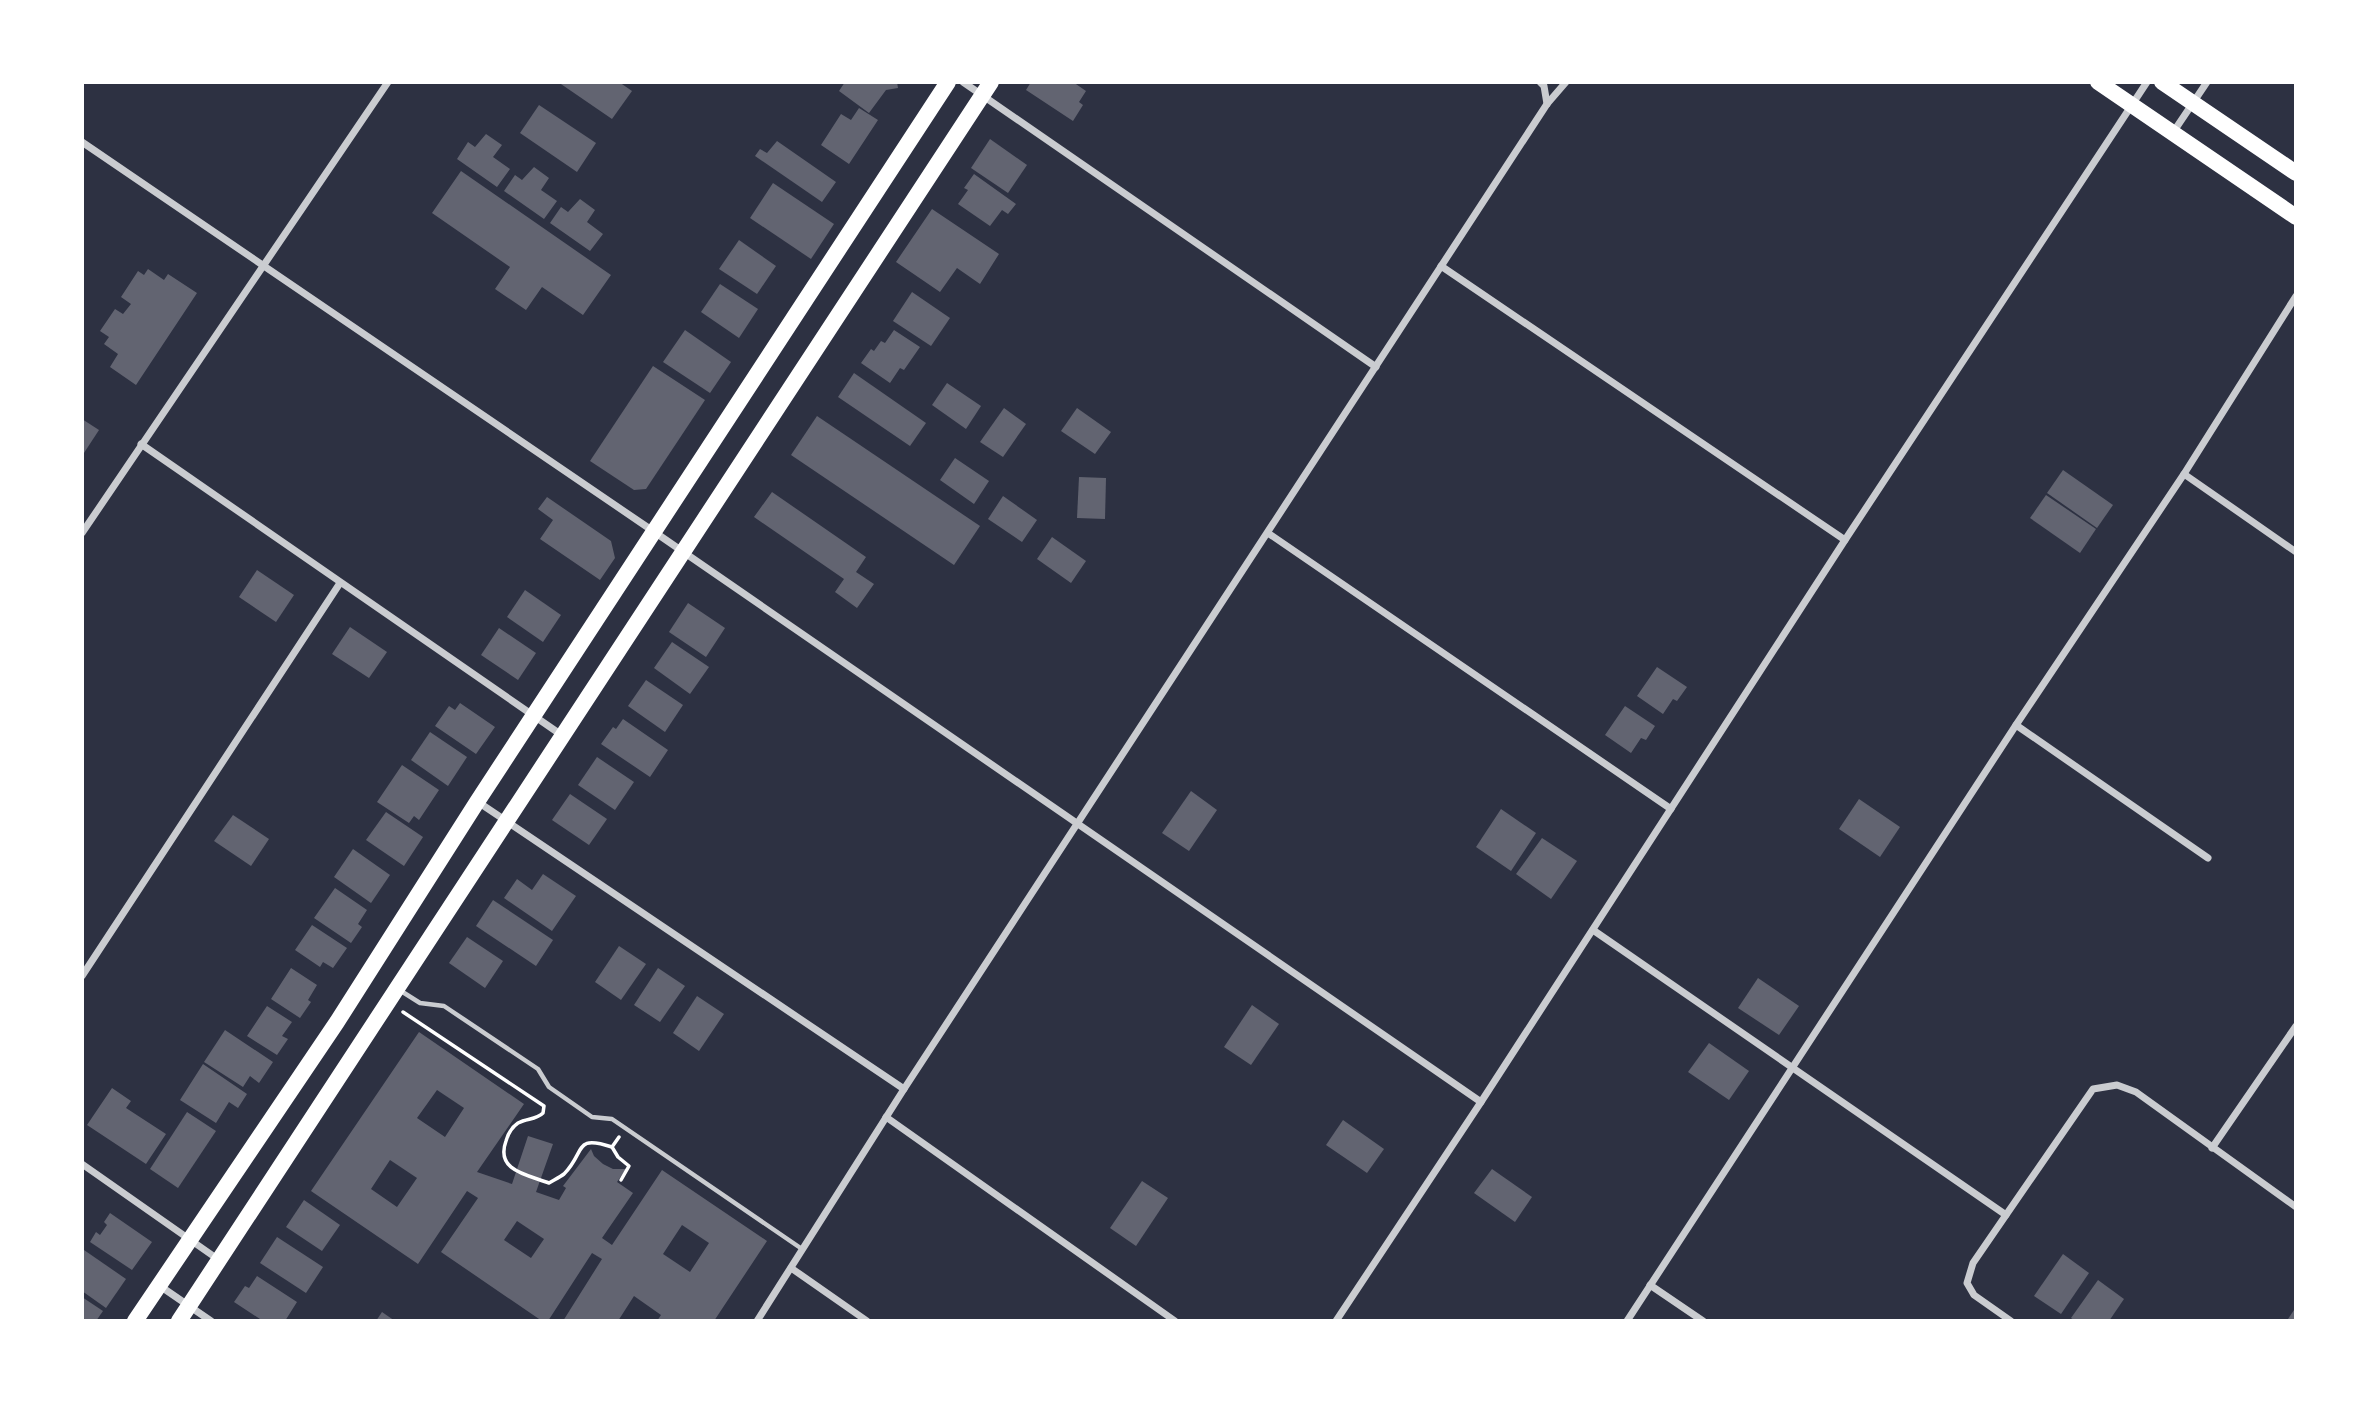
<svg xmlns="http://www.w3.org/2000/svg" width="2378" height="1403" viewBox="0 0 2378 1403" font-family="'Libre Baskerville',serif">
  <style>
    .building { fill: #626471; fill-rule: evenodd }
    .lines { fill: none; stroke-linecap: round; stroke-linejoin: round }
    .path { stroke: #fff; stroke-width: 3.5 }
    .service { stroke: #caccd0; stroke-width: 4.5 }
    .minor { stroke: #caccd0; stroke-width: 7 }
    .primary { stroke: #fff; stroke-width: 16 }
  </style>
  <rect width="100%" height="100%" fill="#2d3142"/>
  <g class="building">
    <path d="M558,82H619L632,91L612,119Z"/>
    <path d="M845,82H897L898,88L886,90L869,113L839,91Z"/>
    <path d="M1031,82H1073L1086,91L1079,102L1083,105L1073,121L1026,90Z"/>
    <path d="M539,105L596,143L577,172L520,133Z"/>
    <path d="M859,108L878,120L849,164L821,145L841,114L851,120Z"/>
    <path d="M486,134L502,145L493,157L510,169L497,187L457,159L468,142L475,147Z"/>
    <path d="M990,139L1027,165L1008,193L971,168Z"/>
    <path d="M777,141L836,182L822,202L755,156L760,149L767,153Z"/>
    <path d="M534,167L549,178L541,190L557,201L544,219L504,191L515,175L522,180Z"/>
    <path d="M461,171L611,275L583,315L542,287L526,310L495,289L510,267L432,213Z"/>
    <path d="M974,174L1016,204L1008,214L1002,210L990,226L958,204L968,190L964,188Z"/>
    <path d="M773,183L834,224L811,259L750,218Z"/>
    <path d="M580,199L595,210L587,222L603,234L590,251L550,223L561,207L568,212Z"/>
    <path d="M932,209L999,254L980,284L957,268L940,292L896,262Z"/>
    <path d="M739,240L776,266L757,294L719,269Z"/>
    <path d="M148,269L164,280L168,274L197,293L136,385L110,367L118,354L104,344L109,337L100,331L115,309L123,314L131,304L121,297L138,271L144,275Z"/>
    <path d="M720,284L758,309L739,338L701,312Z"/>
    <path d="M912,292L950,318L931,346L893,321Z"/>
    <path d="M685,330L731,362L710,393L663,362Z"/>
    <path d="M894,330L920,347L904,370L900,368L890,383L861,363L871,349L874,351L881,341L885,343Z"/>
    <path d="M653,366L705,400L646,489L634,490L590,461Z"/>
    <path d="M854,373L926,423L910,446L838,397Z"/>
    <path d="M947,383L981,406L966,429L932,405Z"/>
    <path d="M1004,408L1026,424L1003,457L980,442Z"/>
    <path d="M1077,408L1111,432L1095,454L1061,431Z"/>
    <path d="M817,416L980,526L954,565L791,455Z"/>
    <path d="M82,419L99,430L82,456Z"/>
    <path d="M955,458L989,481L974,504L940,480Z"/>
    <path d="M2063,470L2113,505L2097,528L2047,493Z"/>
    <path d="M1079,477L1106,478L1105,519L1077,518Z"/>
    <path d="M772,492L866,557L856,572L874,584L857,608L835,592L844,579L754,517Z"/>
    <path d="M2046,495L2096,529L2080,553L2030,518Z"/>
    <path d="M1003,496L1037,520L1022,542L988,519Z"/>
    <path d="M547,497L611,541L615,558L600,580L540,539L553,520L538,509Z"/>
    <path d="M1052,537L1086,561L1071,583L1037,559Z"/>
    <path d="M257,570L294,595L276,622L239,597Z"/>
    <path d="M525,590L561,615L543,642L507,617Z"/>
    <path d="M688,603L725,628L706,657L669,632Z"/>
    <path d="M350,627L387,652L369,678L332,654Z"/>
    <path d="M499,628L536,653L518,680L481,655Z"/>
    <path d="M672,642L709,667L690,694L654,668Z"/>
    <path d="M1657,667L1687,687L1677,701L1673,699L1663,714L1637,696Z"/>
    <path d="M646,680L683,705L665,732L628,706Z"/>
    <path d="M460,703L495,727L476,754L435,726L449,706L455,710Z"/>
    <path d="M1625,706L1655,726L1646,740L1641,738L1631,753L1605,735Z"/>
    <path d="M623,719L668,750L650,777L601,744L613,727L616,729Z"/>
    <path d="M430,732L467,757L448,786L411,760Z"/>
    <path d="M597,757L634,782L615,810L578,785Z"/>
    <path d="M402,765L439,790L419,820L414,816L409,823L377,802Z"/>
    <path d="M1191,791L1217,810L1189,851L1162,833Z"/>
    <path d="M570,794L607,819L589,845L552,820Z"/>
    <path d="M1859,799L1900,827L1880,857L1839,829Z"/>
    <path d="M1501,809L1536,833L1511,871L1476,847Z"/>
    <path d="M386,812L423,837L404,866L366,840Z"/>
    <path d="M233,815L269,839L251,866L214,841Z"/>
    <path d="M1542,838L1577,861L1551,899L1516,874Z"/>
    <path d="M353,849L390,875L371,903L334,877Z"/>
    <path d="M543,874L576,896L552,931L504,898L517,879L532,890Z"/>
    <path d="M335,888L367,910L358,924L362,927L351,943L314,918Z"/>
    <path d="M493,900L553,940L536,966L476,926Z"/>
    <path d="M312,925L347,948L333,968L323,962L320,967L295,950Z"/>
    <path d="M467,937L503,961L485,988L449,963Z"/>
    <path d="M619,946L646,964L621,1000L595,982Z"/>
    <path d="M291,968L317,985L308,1000L311,1002L300,1018L271,999Z"/>
    <path d="M658,968L685,986L660,1022L634,1005Z"/>
    <path d="M1758,978L1799,1006L1779,1035L1738,1008Z"/>
    <path d="M697,996L724,1014L699,1051L673,1033Z"/>
    <path d="M1252,1005L1279,1024L1251,1065L1224,1047Z"/>
    <path d="M267,1006L292,1022L282,1036L288,1039L277,1055L247,1036Z"/>
    <path d="M225,1030L273,1062L259,1083L250,1076L243,1087L204,1062Z"/>
    <path d="M419,1032L524,1104L477,1172L512,1184L528,1136L553,1144L536,1192L559,1200L566,1188L563,1186L591,1149L594,1156L603,1164L613,1169H626L617,1182L633,1193L602,1238L612,1245L662,1170L767,1241L714,1321H657L661,1315L634,1296L618,1321H563L602,1259L592,1253L548,1321H542L441,1252L478,1198L467,1191L418,1264L311,1191ZM437,1090L464,1108L445,1137L417,1118ZM390,1160L417,1178L397,1207L371,1189ZM517,1221L544,1239L531,1258L504,1240ZM682,1225L709,1243L690,1272L663,1254Z"/>
    <path d="M1709,1043L1749,1071L1729,1100L1688,1072Z"/>
    <path d="M203,1064L247,1094L238,1108L229,1102L216,1123L180,1100Z"/>
    <path d="M112,1088L131,1101L126,1108L166,1134L146,1164L87,1125Z"/>
    <path d="M187,1112L216,1131L178,1188L150,1169Z"/>
    <path d="M1343,1120L1384,1149L1367,1173L1326,1145Z"/>
    <path d="M1492,1169L1532,1197L1515,1222L1474,1193Z"/>
    <path d="M1142,1181L1168,1198L1136,1246L1110,1228Z"/>
    <path d="M304,1200L340,1225L322,1251L286,1227Z"/>
    <path d="M110,1213L152,1242L132,1270L90,1242L96,1232L100,1235L107,1225L104,1222Z"/>
    <path d="M277,1237L323,1267L306,1293L260,1263Z"/>
    <path d="M84,1250L126,1279L106,1308L82,1291V1253Z"/>
    <path d="M2063,1254L2089,1273L2061,1314L2034,1296Z"/>
    <path d="M257,1276L297,1302L285,1321H263L234,1302L245,1286L249,1288Z"/>
    <path d="M2098,1280L2124,1299L2109,1321H2075L2071,1318Z"/>
    <path d="M82,1297L103,1311L96,1321L82,1319Z"/>
    <path d="M2296,1307V1321H2290L2288,1319Z"/>
    <path d="M382,1312L395,1321H376Z"/>
  </g>
  <g class="lines">
    <g class="path">
      <path d="M403,1012L544,1106L543,1113C536,1120 527,1118 518,1123C512,1127 508,1134 506,1141C495,1171 528,1175 549,1183C554,1180 560,1177 564,1174C586,1152 573,1134 612,1147L619,1137"/>
      <path d="M612,1147L618,1157L629,1166L621,1180"/>
    </g>
    <path class="service" d="M401,991L420,1003L444,1006L538,1069L549,1087L592,1117L612,1119L802,1249"/>
    <g class="minor">
      <path d="M963,82L1376,367"/>
      <path d="M1540,82L1544,86L1547,104"/>
      <path d="M2172,134L2207,82"/>
      <path d="M82,142L653,531L1481,1102"/>
      <path d="M1441,266L1845,540"/>
      <path d="M141,444L563,736"/>
      <path d="M2184,474L2296,552"/>
      <path d="M82,533L388,82"/>
      <path d="M1268,533L1671,809"/>
      <path d="M2016,725L2208,858"/>
      <path d="M478,802L904,1089"/>
      <path d="M1593,930L2006,1215L1973,1263L1967,1283L1974,1295L2011,1321"/>
      <path d="M82,976L340,583"/>
      <path d="M886,1117L1175,1321"/>
      <path d="M2212,1148L2296,1026"/>
      <path d="M82,1164L219,1260"/>
      <path d="M2006,1215L2093,1089L2117,1085L2136,1092L2296,1207"/>
      <path d="M791,1268L867,1321"/>
      <path d="M1650,1285L1703,1321"/>
      <path d="M160,1286L211,1321"/>
      <path d="M757,1321L904,1089L1547,104L1566,82"/>
      <path d="M1336,1321L1481,1102L1845,540L2147,82"/>
      <path d="M1627,1321L2016,725L2184,474L2296,296"/>
    </g>
    <g class="primary">
      <path d="M2098,82L2296,217"/>
      <path d="M2162,82L2296,173"/>
      <path d="M135,1321L337,1022L477,802L948,82"/>
      <path d="M179,1321L991,82"/>
    </g>
  </g>
  <rect width="2378" height="1403" fill="none" stroke="#ffffff" stroke-width="168"/>
</svg>
